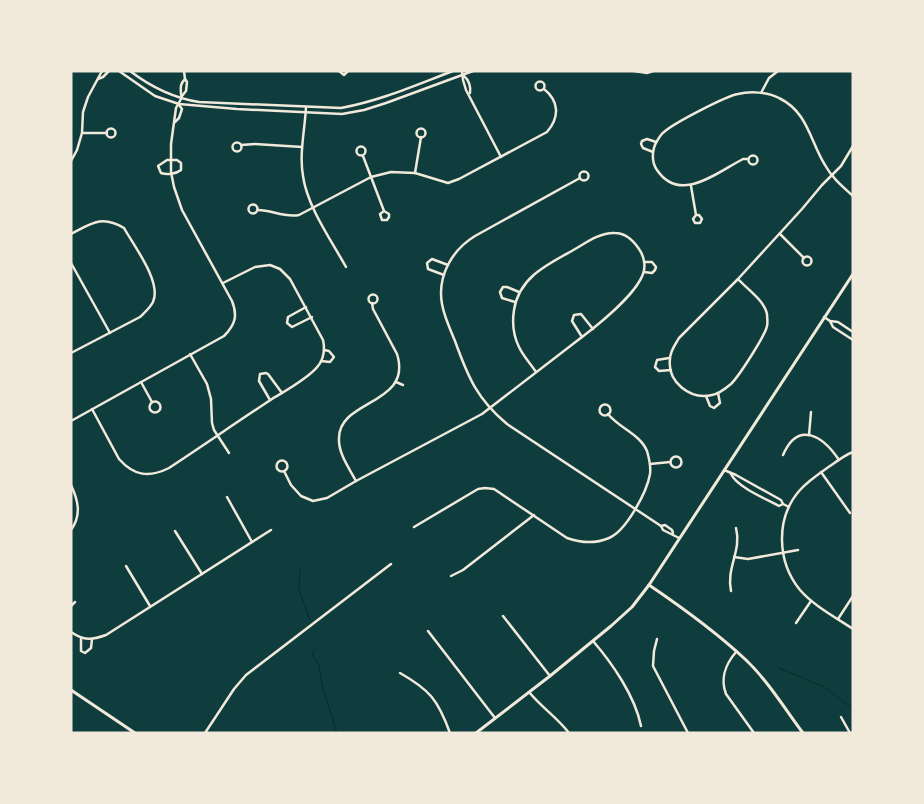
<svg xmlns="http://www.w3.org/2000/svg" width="924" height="804" viewBox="0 0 924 804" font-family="Commissioner,sans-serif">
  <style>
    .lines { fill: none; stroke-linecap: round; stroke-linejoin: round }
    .stream { stroke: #0a2a2b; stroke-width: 1 }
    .minor { stroke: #f1e9da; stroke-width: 2.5 }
    .tertiary { stroke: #f1e9da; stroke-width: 3 }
  </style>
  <rect width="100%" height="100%" fill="#0f3d3e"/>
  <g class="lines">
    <g class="stream">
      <path d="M300,568L299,590L310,620"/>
      <path d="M314,650L312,654L319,666L323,689L337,733"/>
      <path d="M779,668L824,687L853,709"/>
    </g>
    <g class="minor">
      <path d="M119,71L155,96L179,104L237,109L342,114L364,110L386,103L473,71"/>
      <path d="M130,71C151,87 173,98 199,102L341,108C380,101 416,85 453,71"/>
      <path d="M339,71L344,75L348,71"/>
      <path d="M462,71L463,80L466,90L501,157"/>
      <path d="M634,71L647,73L653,71"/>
      <path d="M464,76C469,80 471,87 470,93"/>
      <path d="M98,79L103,77L109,71"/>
      <circle cx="540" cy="86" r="4.5"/>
      <path d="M761,93L769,78L778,71"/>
      <path d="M182,96L186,91L187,82L185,79"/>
      <path d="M306,107C305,129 299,154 303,176C307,206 331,240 346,267"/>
      <path d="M175,122L179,118L182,109L179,105"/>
      <circle cx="421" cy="133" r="4.5"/>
      <circle cx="111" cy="133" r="4.5"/>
      <path d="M82,133H107"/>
      <circle cx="237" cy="147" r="4.5"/>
      <path d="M241,145L255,144L302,147"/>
      <circle cx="361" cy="151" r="4.5"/>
      <path d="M653,152L643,148L641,144L642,141L647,139L656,142"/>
      <circle cx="753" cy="160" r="4.5"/>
      <path d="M363,156L384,211L389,214V217L387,220H382L380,214L384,211"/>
      <path d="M748,159H743C716,173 680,204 657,170C651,162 652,149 657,141C659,138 661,134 664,132C674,123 726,96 738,94C750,91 768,92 779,98C808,112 810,141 825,165C832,178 843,187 853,196"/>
      <path d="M167,160H177L181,163V170C176,174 167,175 161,173L158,166Z"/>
      <path d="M71,161L77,150L82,133L83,112L88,97L102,71"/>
      <circle cx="584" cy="176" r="4.5"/>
      <path d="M415,173L421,137"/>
      <path d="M580,178L475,236C452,250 437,276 442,304C444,316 450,329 455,341C468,377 477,399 507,424L661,526L663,530L679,538"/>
      <path d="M691,186L696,215L693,219L695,223H700L702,219L699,215H696"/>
      <circle cx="253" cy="209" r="4.5"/>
      <path d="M258,210C272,210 284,218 299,215L371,177L391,172L415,173L448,183L459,179L547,132C560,117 559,101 544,89"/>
      <path d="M71,234C92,223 102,215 124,228C134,246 162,282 153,302C150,308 145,312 140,317L71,353"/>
      <path d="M780,234L804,258"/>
      <circle cx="807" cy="261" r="4.5"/>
      <path d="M71,263L110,333"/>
      <path d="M644,272L652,273L655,270L656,267L652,262H644"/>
      <path d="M444,275L428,269L427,263L432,259L448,265"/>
      <path d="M738,279C747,289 764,300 767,314C767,317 768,323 767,326C765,336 739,376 731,384C725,389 719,394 712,395C690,400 667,382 670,359C670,351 675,345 679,338Z"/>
      <path d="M738,279L802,209L822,185L841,166L853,146"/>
      <circle cx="373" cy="299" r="4.5"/>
      <path d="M515,302L502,298L500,292L503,287H507L519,292"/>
      <path d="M306,307L288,317L287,323L292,327L312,317"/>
      <path d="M824,317L830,321L838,322L853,332"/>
      <path d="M830,321L833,327L853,340"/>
      <path d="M582,337L572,321L574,315L581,314L593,329"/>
      <path d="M190,354L207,384L211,399L212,423L214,430L229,453"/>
      <path d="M669,358L657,360L655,367L659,371L671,370"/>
      <path d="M321,361L330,362L334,357L329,351L324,350"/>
      <path d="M141,382L152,402"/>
      <path d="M396,382L403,385"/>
      <path d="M706,396L710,406L714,408L720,403L718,393"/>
      <path d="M270,400L259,381L260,374L266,373L268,374L282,393"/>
      <circle cx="155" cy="407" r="5.5"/>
      <circle cx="605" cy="410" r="5.5"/>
      <path d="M92,409L119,459C134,476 149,478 169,468C204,445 237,422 272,399C285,391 309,378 318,366C324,359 325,348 323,340L290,279L280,269L270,265L255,267L223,283"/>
      <path d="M71,421L224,336C235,325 238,316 232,301L182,210L174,187L171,172V144L176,108L181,99C182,91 178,86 185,79L184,71"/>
      <path d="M809,435L811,412"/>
      <path d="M853,452C845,455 837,461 830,466C820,473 808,481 800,490C775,518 777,562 800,590C814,606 835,617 853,629"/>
      <path d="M783,455C798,420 823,436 839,460"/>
      <circle cx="676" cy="462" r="5.5"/>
      <circle cx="282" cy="466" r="5.5"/>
      <path d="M650,464L670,462"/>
      <path d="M724,470L736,475L781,500L783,504L789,507"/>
      <path d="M284,471L291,485L301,496L313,501L327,498L356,481L482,414L582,337C599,324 636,294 643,274C646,266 644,256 639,249C633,240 626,233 615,233C599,232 583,245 570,252C544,266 519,279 514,310C512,323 513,335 519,347C523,356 531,364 536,372"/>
      <path d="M821,472L850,513"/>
      <path d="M731,474C737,487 766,499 779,506L783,504"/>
      <path d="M356,481C349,468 338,453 339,438C339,399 413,405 397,354L373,309L372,303"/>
      <path d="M71,485C78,500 82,515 71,530"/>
      <path d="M227,497L252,542"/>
      <path d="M661,526L665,525L672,530L673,533"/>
      <path d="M414,527L478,489L485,488L494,489L567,538C581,543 595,544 609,538C626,531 647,492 650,474C651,467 649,458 647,451C640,434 619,428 608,414"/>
      <path d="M175,531L202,574"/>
      <path d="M734,557L748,559L798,550"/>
      <path d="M126,566L150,606"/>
      <path d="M451,576L463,570L534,515"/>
      <path d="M731,591C726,567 742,551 736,528"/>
      <path d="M71,606L75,602"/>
      <path d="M503,616L550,676"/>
      <path d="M838,619L853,596"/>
      <path d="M796,623L811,601"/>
      <path d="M428,631L495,718"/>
      <path d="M71,632C84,641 92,640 106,635L271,530"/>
      <path d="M81,639V651L85,653L91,648L92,639"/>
      <path d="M657,639L654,651L653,666L688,733"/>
      <path d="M593,641C612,663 635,696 641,726"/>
      <path d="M736,652C725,665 720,678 726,694L754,733"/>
      <path d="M400,673C430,690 438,700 450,733"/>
      <path d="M529,692C542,708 557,717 569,733"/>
      <path d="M841,717L850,733"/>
      <path d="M205,733L234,689L246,675L391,564"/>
    </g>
    <g class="tertiary">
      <path d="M649,585C683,608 716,632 746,660C768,681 785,709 803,733"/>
      <path d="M71,690L135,733"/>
      <path d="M476,733L550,676L611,626L632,607L649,585L853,274"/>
    </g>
  </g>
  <rect width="924" height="804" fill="none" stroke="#f1e9da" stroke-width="145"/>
</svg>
